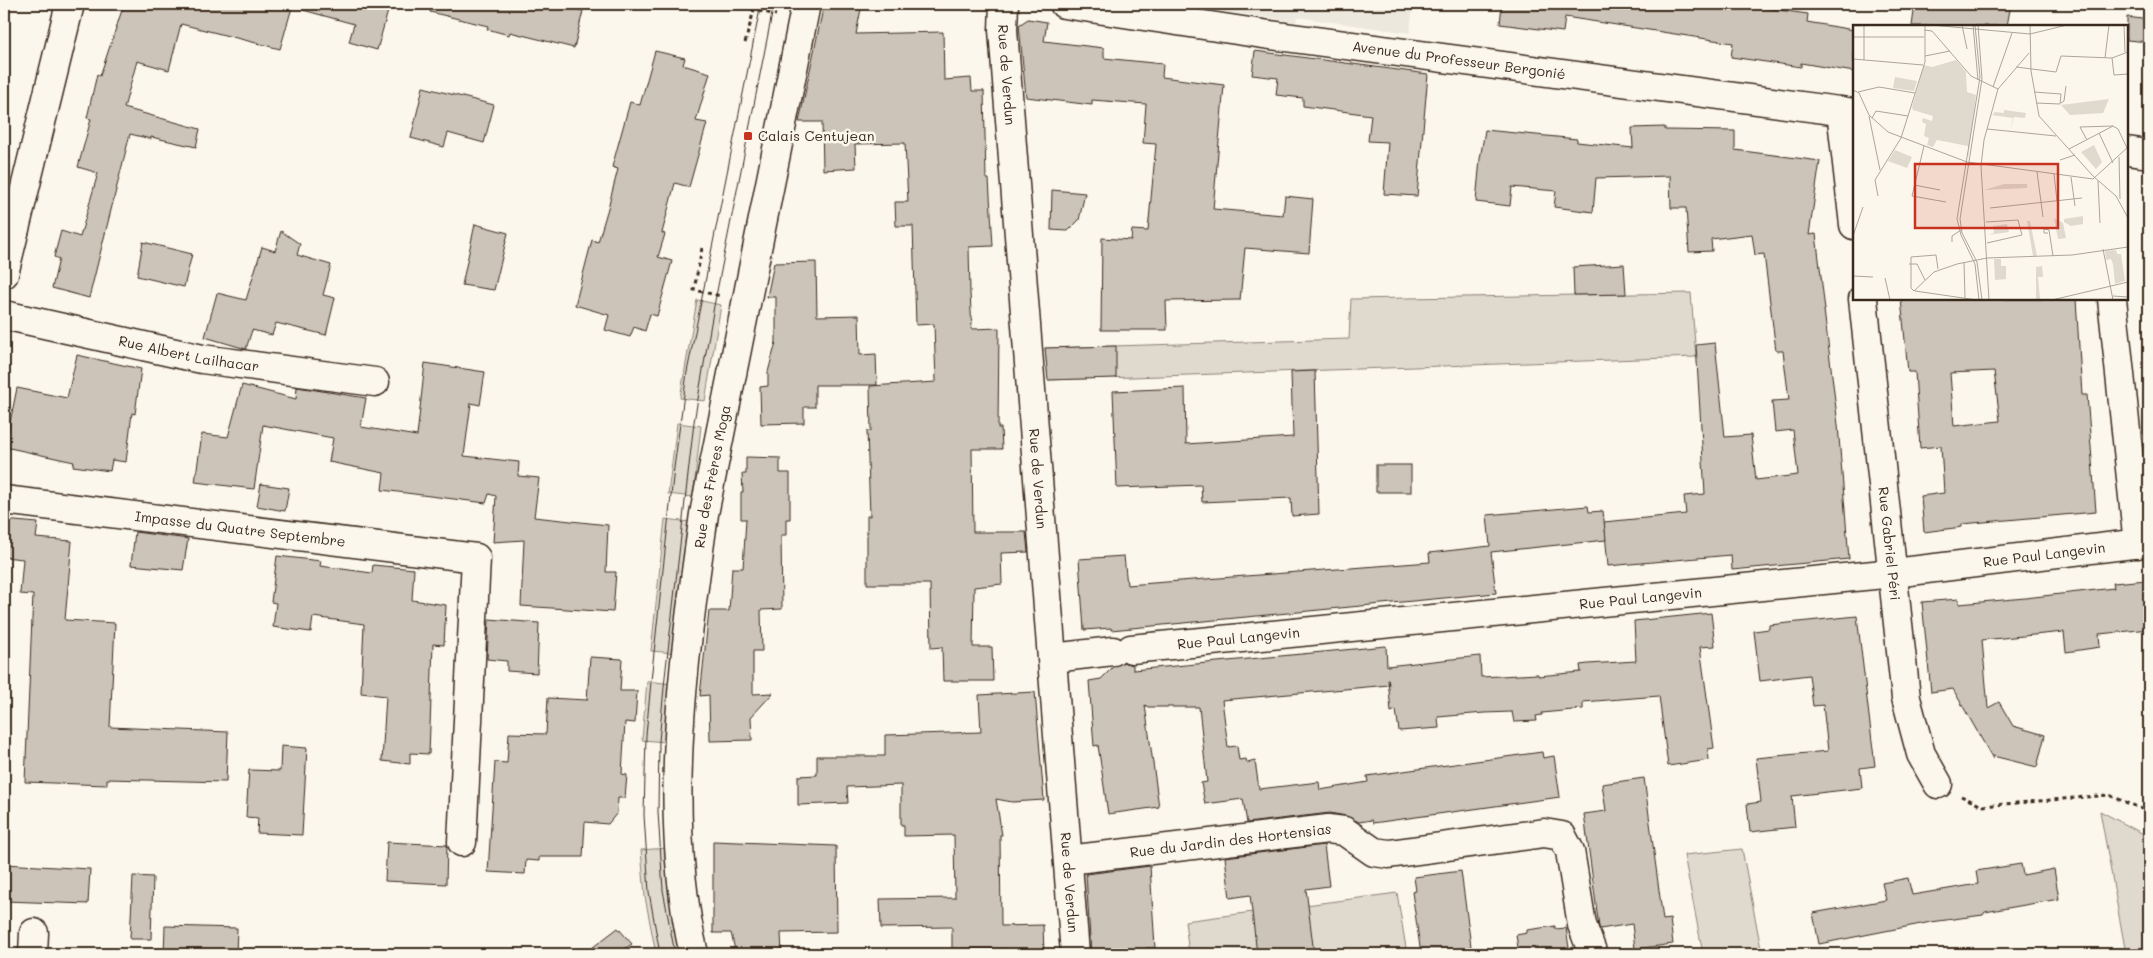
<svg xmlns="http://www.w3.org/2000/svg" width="2153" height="958" viewBox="0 0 2153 958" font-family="Mali,sans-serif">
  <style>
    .built { fill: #ede8dd }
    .green { fill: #dfd9ce; stroke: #8d8276 }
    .building { fill: #ccc4b9; stroke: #3b2a1e; fill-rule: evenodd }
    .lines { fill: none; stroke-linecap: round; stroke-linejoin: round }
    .minor-casing { stroke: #3b2a1e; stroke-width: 31 }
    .path { stroke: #3b2a1e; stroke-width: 3; stroke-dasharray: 4 4; stroke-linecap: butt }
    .minor { stroke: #fbf7ec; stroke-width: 28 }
    .tram { stroke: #3b2a1e; stroke-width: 1 }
    .poi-dot { fill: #c8321e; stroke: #fbf7ec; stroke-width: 2 }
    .labels { text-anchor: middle; stroke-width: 5; stroke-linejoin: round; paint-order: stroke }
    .street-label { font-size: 14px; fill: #3b2a1e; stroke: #fbf7ec }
    .poi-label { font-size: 14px; fill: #3b2a1e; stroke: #fbf7ec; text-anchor: start }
    .inset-road { fill: none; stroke: #aea59a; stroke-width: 1 }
    .view { fill: #c8321e; fill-opacity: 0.15; stroke: #c8321e; stroke-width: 2.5 }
    .inset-edge { fill: none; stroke: #3b2a1e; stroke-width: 2.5 }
  </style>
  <rect width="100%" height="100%" fill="#fbf7ec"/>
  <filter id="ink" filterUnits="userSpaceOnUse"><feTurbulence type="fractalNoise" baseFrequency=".02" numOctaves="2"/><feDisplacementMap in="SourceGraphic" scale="10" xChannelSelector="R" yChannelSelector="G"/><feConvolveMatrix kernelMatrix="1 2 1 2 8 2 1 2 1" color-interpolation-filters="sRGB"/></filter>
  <g filter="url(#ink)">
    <path class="built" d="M1214,4H1413L1410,33L1297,17L1296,22L1214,10Z"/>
    <g class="green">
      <path d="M1691,293L1696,357L1048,380L1045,348L1349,339L1351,299Z"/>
      <path d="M697,300L721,305L705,401L680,398Z"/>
      <path d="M677,423L701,426L693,497L668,494Z"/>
      <path d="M665,519L690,522L675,653L651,651Z"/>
      <path d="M647,681L672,684L666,742L642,740Z"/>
      <path d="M2100,811L2149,837V954H2126Z"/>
      <path d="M667,848L681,954H656L645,897L641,850Z"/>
      <path d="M1742,849L1762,954H1703L1684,855Z"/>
      <path d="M1397,893L1407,954H1189L1185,921Z"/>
    </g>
    <g class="building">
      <path d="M124,4H293L280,49L181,24L169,70L137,61L124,108L200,129L196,147L151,137V139L130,134L89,298L52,288L59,259L54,257L61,231L80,237L98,173L78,167L91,119L87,118L97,74L100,76Z"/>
      <path d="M304,4H390L377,50L349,42L354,24L303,10Z"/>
      <path d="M431,4H556L583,11L574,48L510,32L509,35L487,29L488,26L430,12Z"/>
      <path d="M824,4H862L856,34L943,32L944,80L971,78L972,91H984L986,179H989L993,246L969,247L970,293L972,329L999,328L998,428H1001L1002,449H972L973,532H1026L1028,552L1001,553L1002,584L974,587L973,647H992L993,681H943L942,647L931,648L930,584H867V516H870L867,431H871L870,386L936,382L934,324L916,325L913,226H896L895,202H908L905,143L855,144L856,168L823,170L822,122H799Z"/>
      <path d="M1502,4H1735L1808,14L1807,22L1854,30V72L1801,63V67L1731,57L1733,43L1565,17L1563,32L1500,24Z"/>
      <path d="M1915,4H2011L2007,26H1912Z"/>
      <path d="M2127,17L2149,20V42L2127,40Z"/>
      <path d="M1028,19L1047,22L1044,41L1104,48V58L1163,64L1162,77L1224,85L1213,209L1283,215L1285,196L1313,199L1309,253L1245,248L1240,300L1166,301L1167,330H1101L1102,238L1131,240L1132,230L1148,231L1156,144L1143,143L1146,104L1092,100V105L1026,97L1019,25Z"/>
      <path d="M655,51L685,58L683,65L710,73L696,121L707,123L689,187L675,183L662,233L665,234L658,257L672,261L657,316L650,314L645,331L634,327L630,337L605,330L609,315L575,305L592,240L598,242L608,208L618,169L612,167L630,102L640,105Z"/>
      <path d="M1255,51L1428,74L1417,196L1384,194L1388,142L1368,141L1371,115L1303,106V98L1276,95L1278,78L1252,75Z"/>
      <path d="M423,87L494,105L484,143L448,133L444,147L411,138Z"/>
      <path d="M1665,127V130L1735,131V150L1820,161L1809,235L1816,234L1825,310H1824L1838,425L1849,559L1732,570L1731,555L1608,566L1604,522L1686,514L1684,496L1705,494L1696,345L1715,343L1725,437L1751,435L1756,480L1798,475L1793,430L1775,432L1772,401L1789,400L1783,351H1776L1764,254L1755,255L1752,234L1711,239L1712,251L1689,252L1686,208H1671L1670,176L1596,178L1593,212L1554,207L1556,191L1512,187L1510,206L1476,202L1480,159L1485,130L1577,139V142L1633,148L1632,128Z"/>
      <path d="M1052,190L1085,193L1079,220L1068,231L1051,230Z"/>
      <path d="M475,224L508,233L494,290L462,285Z"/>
      <path d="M281,231L300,244L297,255L331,265L323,295L335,298L326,335L276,323L272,335L252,330L246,349L205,337L217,293L246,300L262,247L275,251Z"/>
      <path d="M143,242L192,254L184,287L137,276Z"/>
      <path d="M816,262L817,316L859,315L860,355L876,354L877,385H815V407H804V423L761,424L760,387L768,386V372L776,342V297H767L774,263Z"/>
      <path d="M1624,264L1626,294L1574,295L1573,267Z"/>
      <path d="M1901,299H2076L2082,395H2087L2096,512L1962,524V527L1924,532L1921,496L1944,493L1941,446L1920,448L1915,372H1908ZM1994,371L2000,421L1954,426L1950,373Z"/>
      <path d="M1116,346V378L1048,380L1045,348Z"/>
      <path d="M77,355L141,369L135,414L132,413L126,462L112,460L110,471L73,466L74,462L5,447L17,388L67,398Z"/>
      <path d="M425,363L485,372L480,405L471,403L464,456L519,462L518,476L539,478L534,517L608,525L606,572H616L613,612L521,606L524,540L493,542L496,496L489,494L486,503L382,490L384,473L329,462L333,438L263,425L254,489L195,482L202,434L228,437L242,385L296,399L297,387L366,398L361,427L417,436Z"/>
      <path d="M1315,371L1319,514L1292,516L1291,498L1202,502L1201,485L1117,488L1113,391L1185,388L1186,444L1293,437L1291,372Z"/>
      <path d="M746,457L780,458V473H790V519H786V535H781L782,609L761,610L762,651H753V694L773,693L751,717L752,740L710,741L709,695L700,696L709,611H729L732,568H743L746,519H741V492H743L742,474H746Z"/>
      <rect x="1376" y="465" width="35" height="27"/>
      <path d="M261,484L289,488L285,511L257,506Z"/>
      <path d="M1588,506L1589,512L1603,511L1606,540L1491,552L1496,593L1111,630V628L1084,630L1079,559L1124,556L1127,585L1430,562L1429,553L1490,546L1487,515Z"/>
      <path d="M4,520L38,523L36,538L72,541L65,620L115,623L110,727L228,732L226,782L107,779V785L25,782L33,595L20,594L23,559L4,557Z"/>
      <path d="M135,532L188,539L183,570L131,565Z"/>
      <path d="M277,556L321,561L320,566L372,573L373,565L414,569L412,600L446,605L444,645L433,644L429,754L410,753V764L382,761L386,696L361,693L364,624L313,617L311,632L273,627L276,603L271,602Z"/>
      <path d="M2147,580L2149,629L2099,634L2100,647L2066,652L2064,632L1982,640L1988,708L1999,702L2013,726L2045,735L2037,767L1993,756V759L1953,689L1931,692L1922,602L1959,599V604L2025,598L2114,588L2113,583Z"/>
      <path d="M1711,613L1715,646L1700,647L1714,748L1708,749L1709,760L1668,766L1659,696L1583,702V709L1542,713V715L1536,716L1537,721L1514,722L1512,712L1484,713L1438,717L1439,728L1399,731L1396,710L1391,712L1388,679L1389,685L1222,700L1228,747L1237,746L1239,760L1246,759L1247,763L1255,761L1259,789L1319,782L1320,790L1368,782L1367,776L1542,752L1543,758L1554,756L1560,797L1373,823L1372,820L1359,822L1346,816L1330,813L1247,823L1243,799L1205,804L1201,783L1207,782L1199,707H1148L1145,705L1159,807L1108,814L1098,745L1094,746L1089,681L1101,679L1113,667L1123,662L1133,665V670L1386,646L1387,666L1480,656L1481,677L1538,674V676L1581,672L1580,665L1588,664L1636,661L1634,621Z"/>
      <path d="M1857,616L1875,766L1860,768L1862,788L1792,796L1795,827L1750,832L1747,804L1761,802L1756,758L1828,751L1823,705L1813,706L1809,675L1760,681L1754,631L1769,629V625Z"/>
      <path d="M489,619L539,623L537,673L507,671V661L487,659Z"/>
      <path d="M590,657L622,659L620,691H637L635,723L625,722L622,774L627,775L625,798H618L617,813L608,824L585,822L583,857H539V861L526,860L525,874L488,872L495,762L507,763L509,733L546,734L548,698L587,700Z"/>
      <path d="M1035,692L1044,800L1012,802L996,799L1002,835H1000L1001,926L1043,925L1044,954H1011V949H952V927L881,928L880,899L955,898L954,835L904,836V825H901V785L847,787L848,803L798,805V776L817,775V756H885V735L981,732L979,695Z"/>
      <path d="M281,746L307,748L302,835L257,833L258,818L246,817L249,770L280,771Z"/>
      <path d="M1644,778L1663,920L1670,919L1673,944L1635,949L1632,924L1600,929L1599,927L1584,814L1606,811L1602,784Z"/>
      <path d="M713,841L836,846L837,932L781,933L782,954H736L731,933H713Z"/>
      <path d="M387,842L447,845L446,884L385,881Z"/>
      <path d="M1324,845L1329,886L1306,889L1314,954H1257L1250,895L1230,898L1225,857Z"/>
      <path d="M4,864L90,869L88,904L4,901Z"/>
      <path d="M2021,864L2023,875L2054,869L2059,899L1985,912L1983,915L1931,922L1819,944L1813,913L1886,900L1882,883L1908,878L1912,895L1978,884L1976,871Z"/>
      <path d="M1150,866L1155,948H1146L1147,954H1091L1086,874Z"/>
      <path d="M1461,871L1472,954H1421L1412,892L1416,891L1414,877Z"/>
      <path d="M133,876L153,877L151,939H130Z"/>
      <path d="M165,926L237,928L236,954H164Z"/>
      <path d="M1555,926V929L1566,928L1570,954H1519L1516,935L1527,933V930Z"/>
      <path d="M618,928L632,944L617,954H584Z"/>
    </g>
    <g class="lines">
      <g class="minor-casing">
        <g id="minor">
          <path id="s1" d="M1004,4L1003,30L1075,954"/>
          <path id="s2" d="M1064,4L1263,34L1854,113"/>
          <path d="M1841,111L1854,225"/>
          <path d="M2127,151L2149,154"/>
          <path d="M4,274L70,4"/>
          <path id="s3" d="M1863,299L1906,698L1921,754L1938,784"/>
          <path d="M2112,299L2138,544"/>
          <path id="s4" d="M4,315L202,359L375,382"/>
          <path id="s5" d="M4,500L476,558L462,842"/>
          <path id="s6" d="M1131,649L1894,573L2149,542"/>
          <path d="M1053,658L1113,651"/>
          <path id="s7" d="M1068,860L1328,829L1344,831L1374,852L1389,854L1544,833L1562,836L1570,851L1582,925L1593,954"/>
          <path d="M33,954L34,933"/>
          <path id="s8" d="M694,954C661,812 684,657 704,514L806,4"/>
        </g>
      </g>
      <g class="path">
        <path d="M748,4L747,8L776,15"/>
        <path d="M745,43L754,10"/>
        <path d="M702,248L694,290L721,296"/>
        <path d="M1961,796L1982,806L2109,795L2149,812"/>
      </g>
      <use href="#minor" class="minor"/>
      <g class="tram">
        <path d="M660,954L649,892L644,815L646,735L652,671L674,468L687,372L761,4"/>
        <path d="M675,954L663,890L658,812L659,741L665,677L694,422L714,306L774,4"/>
      </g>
    </g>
  </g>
  <rect class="poi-dot" x="743" y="131" width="10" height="10" rx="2.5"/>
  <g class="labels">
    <g class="street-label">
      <text dy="5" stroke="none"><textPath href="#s2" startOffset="399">Avenue du Professeur Bergonié</textPath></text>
      <text dy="5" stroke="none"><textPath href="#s1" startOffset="71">Rue de Verdun</textPath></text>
      <text dy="5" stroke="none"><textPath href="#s4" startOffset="189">Rue Albert Lailhacar</textPath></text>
      <text dy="5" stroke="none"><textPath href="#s8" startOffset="481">Rue des Frères Moga</textPath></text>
      <text dy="5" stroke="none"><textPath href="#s1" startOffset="476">Rue de Verdun</textPath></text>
      <text dy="5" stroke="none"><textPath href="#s5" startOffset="238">Impasse du Quatre Septembre</textPath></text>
      <text dy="5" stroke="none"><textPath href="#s3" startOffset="246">Rue Gabriel Péri</textPath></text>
      <text dy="5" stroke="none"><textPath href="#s6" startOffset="918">Rue Paul Langevin</textPath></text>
      <text dy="5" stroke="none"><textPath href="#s6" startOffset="512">Rue Paul Langevin</textPath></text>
      <text dy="5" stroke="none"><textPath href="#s6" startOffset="108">Rue Paul Langevin</textPath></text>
      <text dy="5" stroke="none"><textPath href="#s7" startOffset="164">Rue du Jardin des Hortensias</textPath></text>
      <text dy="5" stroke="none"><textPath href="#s1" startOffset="881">Rue de Verdun</textPath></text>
    </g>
    <g class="poi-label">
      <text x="758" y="141">Calais Centujean</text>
    </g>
  </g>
  <g transform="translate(1853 25)">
    <rect width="275" height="275" fill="#fbf7ec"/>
    <path d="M103,35L113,47L114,67L123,70L115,133V121L84,115L80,122L74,120L76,113L71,111L73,99L69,97L70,93L79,96L80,91L60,85L59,82L71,40L79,42ZM42,52L64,56L61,66L40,63ZM256,74L250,88L217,90L208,80ZM151,85L173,88L172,93L161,92L157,106L160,93L139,90L142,87L151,88ZM241,120L249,137L243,144L228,127ZM42,125L59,132L54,143L35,136ZM151,159H174V163L131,165ZM230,191V199L218,201L211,197V194ZM201,193L210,198L213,213L205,214ZM174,196H177L184,231H180ZM154,199L156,207L135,210L141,208L140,201ZM263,225L264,229H268L272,256L262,259L260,239L258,234L253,235L252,226ZM141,234H148V241H153V254L142,255ZM189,241L190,252H185L187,274H183V242Z" fill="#dfd9ce"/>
    <path class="inset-road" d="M78,0L177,9L214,0M109,0L114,24M120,0L125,55M122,0L127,52L104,194L108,210L122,239L126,275M125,0L129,54L107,194L109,208L124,237L129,275M177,0L178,46L186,91L240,151L263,171L275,193M271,0L272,27M0,1L35,0M71,5L79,6L118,51L145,64M0,12H71M72,31L97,26M252,33L256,0M259,33L261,50L275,49M0,34L70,40M11,35V1M163,42L203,47L208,31L259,33L275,27M140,62L159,8M0,65L6,68L16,90L35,107L114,137L240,154L275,122M5,67L26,62L62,68M181,67L208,69L207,79L183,78M208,78L211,76L213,61M16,91L27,145M19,93L23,86L55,91M134,104L203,111M246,108L260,138M234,115L227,102L260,101L265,104L274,123M71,121L59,171L93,177M216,124L260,101M266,132L267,174M207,135L222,130M184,147L190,192M201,149L204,176M218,152L222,181M245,156L247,198M61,160L87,165M25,171L22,155L48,113L72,37V0M137,183L229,173M133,197L165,195L169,210L134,218M195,208H191V204L196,205L200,231M0,211L10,182M99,217V211L108,205M250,224L260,275M111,237L112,273M56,239H64L72,255M0,251L20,252M32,253L37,275M61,266L81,247L104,239L134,233L219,230L275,222M61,266L58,263V232L83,230L85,244M62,266L124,275M260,271L275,272M136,275L128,141L131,115L145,64L176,28M199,275L275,257"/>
    <path class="view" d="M62,139H205V203H62Z"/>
    <rect width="275" height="275" class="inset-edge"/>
  </g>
  <rect width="2153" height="958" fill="none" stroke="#fbf7ec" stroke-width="20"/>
  <rect x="10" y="10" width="2133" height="938" fill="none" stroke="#3b2a1e" stroke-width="2" filter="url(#ink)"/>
</svg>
